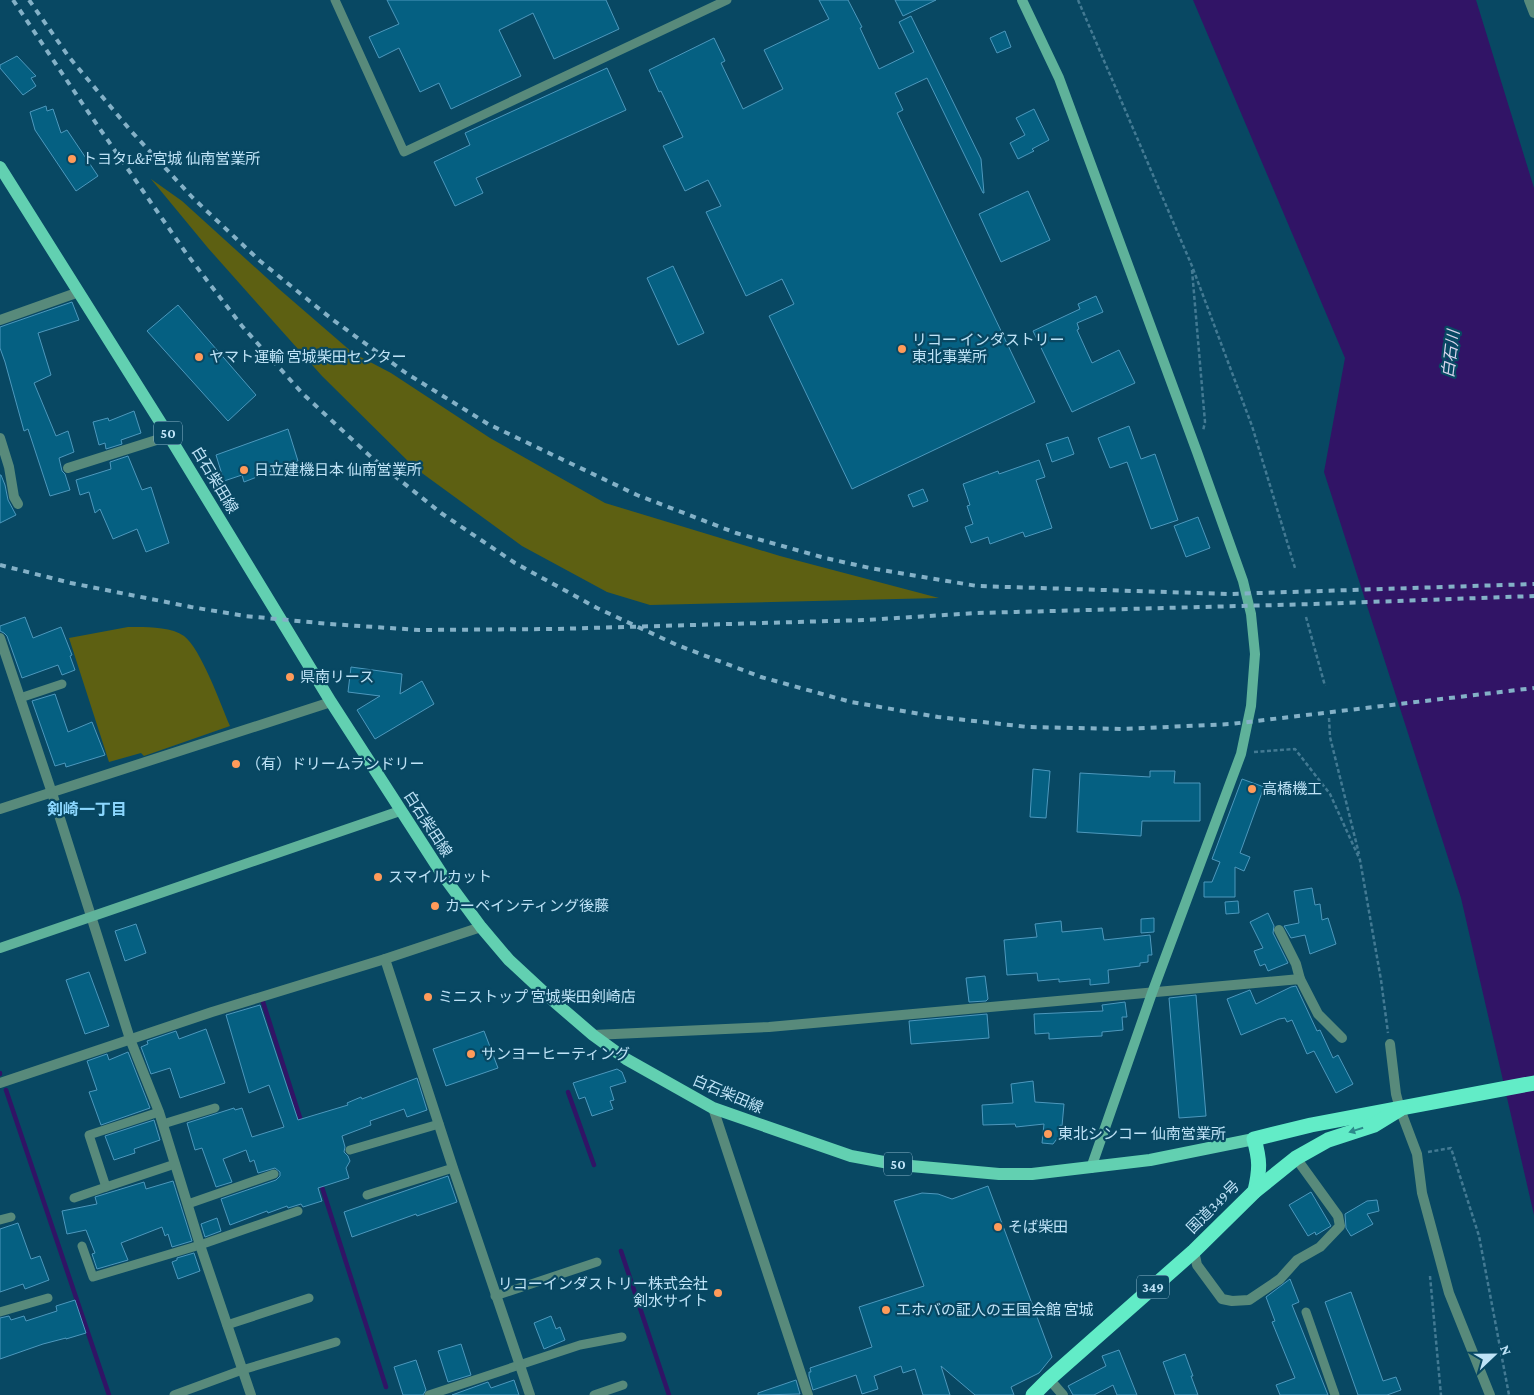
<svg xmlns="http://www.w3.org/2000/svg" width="1534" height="1395" viewBox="0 0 1534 1395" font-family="'Crimson Pro','Noto Sans JP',serif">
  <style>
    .green { fill: #5d6012 }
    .water { fill: #311466 }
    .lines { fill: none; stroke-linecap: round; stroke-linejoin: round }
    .stream { stroke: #311466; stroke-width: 4.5 }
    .building { fill: #056082; stroke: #4d98bd }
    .path { stroke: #437a93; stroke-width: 2.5; stroke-dasharray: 4 2.5; stroke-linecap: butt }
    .lane { stroke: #588a7b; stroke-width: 9 }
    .street { stroke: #588a7b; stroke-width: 10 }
    .secondary { stroke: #5fb29a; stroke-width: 10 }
    .primary { stroke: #62d0b1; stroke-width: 12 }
    .highway { stroke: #62ecc7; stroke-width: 15 }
    .rail { stroke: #84b1c7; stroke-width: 4; stroke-dasharray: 6 6; stroke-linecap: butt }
    .oneway { fill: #2c8a8b }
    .poi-dot { fill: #ff9b5a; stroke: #084863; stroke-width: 2 }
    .labels { text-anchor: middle; stroke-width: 4.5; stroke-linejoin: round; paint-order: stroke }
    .shield { fill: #084863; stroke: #88b4cb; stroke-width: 1 }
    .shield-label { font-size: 14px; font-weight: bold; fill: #bfe3f7 }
    .poi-label { font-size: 15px; fill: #bfe3f7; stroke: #084863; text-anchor: start }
    .street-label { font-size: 15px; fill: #bfe3f7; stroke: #084863 }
    .water-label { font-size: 16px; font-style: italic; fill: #d7d4ec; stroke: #084863 }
    .neighbourhood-label { font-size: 16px; font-weight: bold; fill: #8cd7fe; stroke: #084863 }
  </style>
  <rect width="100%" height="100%" fill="#084863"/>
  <g class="green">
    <path d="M151,179L182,201L279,289L353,353L391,373L490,438L605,503L780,556L939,598L650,605L607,592L522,546L415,468L322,376L208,248Z"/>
    <path d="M128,627C144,627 170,626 184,636C201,649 221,705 230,726L144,756L141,753L109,762L69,638Z"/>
  </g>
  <path class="water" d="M1193,0H1476L1534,188V1215L1461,898L1324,472L1345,358Z"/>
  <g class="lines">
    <g class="stream">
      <path d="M263,1002L302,1124"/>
      <path d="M0,1073V1074"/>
      <path d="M6,1090L109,1395"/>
      <path d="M568,1092L594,1165"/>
      <path d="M320,1181L386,1387"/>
      <path d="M621,1251L669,1395"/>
    </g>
  </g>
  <g class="building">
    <path d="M387,0H606L619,29L554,59L533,13L499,30L521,76L451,109L439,83L420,92L399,48L379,58L369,37L399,24Z"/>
    <path d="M819,0H848L862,27L860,28L879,69L914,52L899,22L911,16L981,159L984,193H983L927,78L895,93L903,110L897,113L1035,402L852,489L769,316L794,304L782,279L746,296L706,212L721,206L708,180L685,191L663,146L683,137L661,91L659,92L649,70L714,38L725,61L721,63L743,109L783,89L764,50L829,19Z"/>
    <path d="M895,0H936L903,16Z"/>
    <path d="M1005,31L1011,47L997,53L990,38Z"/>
    <path d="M17,56L36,76L31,78L36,86L23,95L0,68V65Z"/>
    <path d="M607,68L626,110L476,178L483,193L455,206L434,162L470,145L465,133Z"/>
    <path d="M46,106L47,111L53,109L61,133L67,130L98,176L76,191L35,130L30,112Z"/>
    <path d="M1034,109L1049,140L1032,149L1034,151L1018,159L1010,143L1025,135L1016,118Z"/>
    <path d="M1028,191L1050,240L1001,262L979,214Z"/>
    <path d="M673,266L704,333L678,345L647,278Z"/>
    <path d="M1096,296L1103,312L1077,323L1079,329L1077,330L1092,363L1119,350L1135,383L1072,412L1033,331L1080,309L1078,304Z"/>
    <path d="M72,302L79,320L38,333L51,375L34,383L56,436L68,431L74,452L59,458L62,471L65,474L70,490L50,496L28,429L24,431L5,362L0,348V327Z"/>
    <path d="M178,305L256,395L228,421L147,331Z"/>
    <path d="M134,411L141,433L121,440L122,444L106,449L105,443L99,445L93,422L108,418L109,421Z"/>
    <path d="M1129,426L1141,459L1155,454L1178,520L1151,529L1127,462L1110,468L1098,438Z"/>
    <path d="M288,429L298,461L244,482L242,475L224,481L216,455Z"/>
    <path d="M1068,437L1074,454L1052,462L1046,444Z"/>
    <path d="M128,456L142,490L151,487L169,543L146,552L137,529L113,539L100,509L95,513L89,492L80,495L76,480L111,469L110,462Z"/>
    <path d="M1039,460L1045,477L1036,480L1052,528L1025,537L1023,532L990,544L988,537L971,543L965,527L973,524L967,506L970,505L963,484L998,471L999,474Z"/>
    <path d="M0,475H1L5,485L8,500L16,515L0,523Z"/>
    <path d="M923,489L928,501L913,507L908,495Z"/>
    <path d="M1198,517L1210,548L1186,557L1174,526Z"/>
    <path d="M25,617L33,638L61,627L72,655L70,656L75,670L62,675L58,665L22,678L7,636L4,633L0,631V626Z"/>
    <path d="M351,667L402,674L400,694L422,681L434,704L375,739L357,710L380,696L348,692Z"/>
    <path d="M55,694L68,732L92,722L105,755L66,767L65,763L55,766L32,701Z"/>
    <path d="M1033,769L1050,771L1046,818L1030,817Z"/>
    <path d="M1150,771H1175L1174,783H1200V821H1142L1141,836L1077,832L1080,773L1150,777Z"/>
    <path d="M1242,779L1264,787L1240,853L1250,857L1244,871L1235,867V897H1204V882H1212L1220,862L1212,859Z"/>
    <path d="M1312,888L1315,905L1320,904L1322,920L1328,918L1336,944L1310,954L1305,935L1291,938L1284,926L1299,923L1294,891Z"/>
    <path d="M1238,901L1239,913L1226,914L1225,902Z"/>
    <path d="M1268,913L1274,926L1273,933L1288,963L1268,971L1265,964L1260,966L1254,951L1263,948L1250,922Z"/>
    <path d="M1154,918V932L1141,933V919Z"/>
    <path d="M1061,921L1062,932L1102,928L1104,940L1150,935L1152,955H1148V962L1140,963V966L1108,970L1109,983L1090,985V979L1059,982V979L1038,981L1037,973L1007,975L1004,940L1037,937L1035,924Z"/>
    <path d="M136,924L146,953L125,961L115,931Z"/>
    <path d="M89,972L109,1026L85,1034L66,980Z"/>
    <path d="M985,976L988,999L986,1001L969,1002L966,978Z"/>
    <path d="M1296,986L1317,1031L1320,1030L1333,1058L1338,1055L1353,1084L1336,1093L1314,1051L1307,1054L1292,1020L1287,1022L1285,1018L1279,1019L1241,1035L1227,999L1250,990L1256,1004L1291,987Z"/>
    <path d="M1196,995L1206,1116L1179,1118L1169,998Z"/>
    <path d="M1125,1002L1127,1017H1122L1123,1030L1102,1032V1036L1081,1037L1049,1039V1033L1035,1034L1034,1014L1103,1011L1102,1005Z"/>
    <path d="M260,1005L298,1120L348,1105L347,1103L361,1097L362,1099L417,1078L427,1110L407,1117L404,1109L370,1121L371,1125L342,1136L345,1147L344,1152L348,1156L350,1161L346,1168L349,1178L318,1188L322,1201L303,1207L301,1204L288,1208L287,1206L268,1213L267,1211L230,1225L221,1199L276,1180L280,1176V1172L275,1168L258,1173L254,1160L250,1162L246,1150L223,1159L232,1182L216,1187L202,1148L195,1150L187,1123L234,1108L235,1110L242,1108L252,1137L284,1127L269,1085L249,1093L226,1015Z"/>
    <path d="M987,1014L989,1038L911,1044L909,1021Z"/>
    <path d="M206,1029L225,1083L180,1098L170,1068L151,1074L141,1047L148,1044L147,1041L176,1031L179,1039Z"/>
    <path d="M484,1031L498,1068L446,1086L433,1049Z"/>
    <path d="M128,1052L150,1108L101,1125L89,1092L97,1090L87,1061L107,1054L109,1060Z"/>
    <path d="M617,1069L622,1072L626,1082L610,1087L614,1100L610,1101L613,1109L592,1116L585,1097L579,1099L573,1083Z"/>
    <path d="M1033,1081L1035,1102L1064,1104L1062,1126L1060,1125L1059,1136L1053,1144L1042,1143L1044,1124L1016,1127L1015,1124L983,1125L982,1105L1013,1103L1011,1084Z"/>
    <path d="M154,1120L160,1140L134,1149L135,1153L114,1160L105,1136Z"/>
    <path d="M448,1176L457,1202L417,1216L416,1214L352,1237L344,1212Z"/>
    <path d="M173,1181L192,1241L172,1247L168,1234L165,1236L162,1227L121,1243L128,1260L97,1269L92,1254L95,1253L86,1230L67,1234L62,1211L97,1204L95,1197L144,1182L146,1189Z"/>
    <path d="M988,1186L1052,1357L1039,1373L1011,1387L1014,1395H975L941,1366L950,1395H923L915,1369L903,1373L901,1366L874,1376L878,1389L862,1394L856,1375L813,1390L809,1376V1372H811L810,1368L872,1347L859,1307L924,1286L894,1201L922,1193L938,1194L952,1199Z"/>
    <path d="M1311,1192L1331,1226L1316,1235L1315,1232L1308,1236L1289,1205Z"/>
    <path d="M1377,1200L1379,1211L1367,1214L1373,1224L1351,1236L1346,1228L1345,1214L1367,1201Z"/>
    <path d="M217,1218L221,1231L205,1237L201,1224Z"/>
    <path d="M18,1223L31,1259L40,1256L49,1280L25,1289L23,1284L0,1292V1229Z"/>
    <path d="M194,1253L200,1271L178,1279L172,1262L177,1260V1258Z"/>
    <path d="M1290,1279L1299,1302L1292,1305L1328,1395H1280L1276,1385L1295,1378L1272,1322L1275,1321L1266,1297Z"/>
    <path d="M1351,1292L1383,1381L1396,1377L1401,1390L1387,1395H1358L1325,1302Z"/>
    <path d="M75,1300L86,1333L66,1339V1338L43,1344L0,1359V1318L9,1316L11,1320L24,1316L26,1321L57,1311L56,1306Z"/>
    <path d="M551,1316L556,1329L560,1327L565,1340L544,1349L534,1323Z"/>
    <path d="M461,1344L471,1375L448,1382L438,1351Z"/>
    <path d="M1119,1350L1137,1395H1117L1113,1385L1094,1395H1073L1068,1386L1106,1366L1102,1356Z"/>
    <path d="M1185,1354L1193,1376H1191L1198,1395H1175L1163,1362Z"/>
    <path d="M416,1360L426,1390L423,1395H403L394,1367Z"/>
    <path d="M514,1380L519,1395H452L488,1382L491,1388Z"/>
    <path d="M796,1380L800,1394L758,1395V1393Z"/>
  </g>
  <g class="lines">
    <g class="path">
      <path d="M1078,0L1192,266L1252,426L1295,568"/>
      <path d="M1192,270L1205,422L1203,431"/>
      <path d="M1306,617L1325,686"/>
      <path d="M1329,718L1330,737L1359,854"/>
      <path d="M1254,752L1295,749L1330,794L1360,860L1381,980L1388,1033"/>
      <path d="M1428,1152L1451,1148L1479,1236L1509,1395"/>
      <path d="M1430,1276L1441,1395"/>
    </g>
    <g class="lane">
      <path d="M335,0L404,152L727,0"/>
      <path d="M20,698L62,684"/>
      <path d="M159,1112L89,1135L106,1187L175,1164"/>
      <path d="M163,1124L215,1108"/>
      <path d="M350,1150L439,1124"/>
      <path d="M367,1195L453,1168"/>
      <path d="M74,1198L106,1187"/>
      <path d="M188,1204L274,1174"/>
      <path d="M0,1220L11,1217"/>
      <path d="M82,1246L93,1277L200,1245L298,1211"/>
      <path d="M495,1296L597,1262"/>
      <path d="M0,1312L48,1298"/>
      <path d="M1306,1312L1335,1395"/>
      <path d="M227,1325L309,1298"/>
      <path d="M174,1395L242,1370L336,1342"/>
      <path d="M429,1395L580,1345L622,1337"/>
      <path d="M594,1395L623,1385"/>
    </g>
    <g class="street">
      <path d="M1529,0L1534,13"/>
      <path d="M0,320L79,292"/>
      <path d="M0,438L9,467L14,497L18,504"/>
      <path d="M68,468L169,436"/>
      <path d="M0,638L52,793L130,1039L159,1112L200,1245L251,1395"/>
      <path d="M0,809L331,702"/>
      <path d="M1279,930L1296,964L1300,979"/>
      <path d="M385,959L453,1168L530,1395"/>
      <path d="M593,1035L769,1027L1300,979L1318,1014L1342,1038"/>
      <path d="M1390,1044L1396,1094L1400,1109L1417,1154L1422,1193L1449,1293L1490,1395"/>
      <path d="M0,1083L212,1012L385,959L481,927"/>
      <path d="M713,1108L808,1395"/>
      <path d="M1194,1251L1197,1265L1222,1299L1232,1301L1249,1300L1280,1279L1297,1260L1320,1247L1340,1226L1338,1216L1296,1158"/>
      <path d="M1049,1379L1063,1395"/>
    </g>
    <g class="secondary">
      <path d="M1022,0L1059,78L1197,452L1243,581L1251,614L1255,654L1251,706L1241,754L1152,993L1091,1168"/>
      <path d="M0,948L400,811"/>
    </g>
    <path class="primary" d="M0,167L169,436L331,702L442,874L481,927L509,960L550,998L593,1035L626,1059L713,1108L851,1156L900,1165L999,1174H1032L1150,1160L1254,1139"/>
    <g class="highway">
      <path d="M1255,1191C1260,1169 1260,1160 1254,1139L1311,1125L1534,1083"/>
      <path d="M1033,1395L1049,1379L1194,1251L1255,1191L1296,1158L1328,1140L1374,1125L1400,1109"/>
    </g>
    <g class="rail">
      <path d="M13,0L82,103L186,253L242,326L302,393L371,457L441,513L515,563L597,608L677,645L761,677L851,702L938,717L1028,727L1123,729L1231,724L1534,688"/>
      <path d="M29,0L69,57L131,131L193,198L260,261L333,320L406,373L488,424L637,495L736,533L825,558L870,568L977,586L1229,594L1534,584"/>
      <path d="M0,565L71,583L191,607L245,616L330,624L419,630L555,629L866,620L977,613L1314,604L1534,596"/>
    </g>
  </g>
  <defs><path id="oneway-solid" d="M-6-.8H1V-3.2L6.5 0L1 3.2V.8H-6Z" transform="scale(1.25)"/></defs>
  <use class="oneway" href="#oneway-solid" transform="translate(1356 1130) rotate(163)"/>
  <g class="poi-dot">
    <circle cx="72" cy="159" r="5"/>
    <circle cx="902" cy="349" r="5"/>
    <circle cx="199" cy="357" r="5"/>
    <circle cx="244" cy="470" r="5"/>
    <circle cx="290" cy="677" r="5"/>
    <circle cx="236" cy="764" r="5"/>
    <circle cx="1252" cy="789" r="5"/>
    <circle cx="378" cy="877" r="5"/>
    <circle cx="435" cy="906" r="5"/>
    <circle cx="428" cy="997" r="5"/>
    <circle cx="471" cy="1054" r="5"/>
    <circle cx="1048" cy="1134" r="5"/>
    <circle cx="998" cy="1227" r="5"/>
    <circle cx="718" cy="1293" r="5"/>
    <circle cx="886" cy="1310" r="5"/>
  </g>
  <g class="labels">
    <g class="shield">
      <rect x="154" y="421.5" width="28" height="23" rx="4"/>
      <rect x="884" y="1152.5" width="28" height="23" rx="4"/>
      <rect x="1137" y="1275.5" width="32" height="23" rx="4"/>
    </g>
    <g class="shield-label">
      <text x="168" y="438">50</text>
      <text x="898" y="1169">50</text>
      <text x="1153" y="1292">349</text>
    </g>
    <g class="poi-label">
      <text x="82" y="164">トヨタL&amp;F宮城 仙南営業所</text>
      <text x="912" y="345">リコー インダストリー<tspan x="912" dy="17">東北事業所</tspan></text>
      <text x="209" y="362">ヤマト運輸 宮城柴田センター</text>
      <text x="254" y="475">日立建機日本 仙南営業所</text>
      <text x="300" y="682">県南リース</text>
      <text x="246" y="769">（有）ドリームランドリー</text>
      <text x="1262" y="794">高橋機工</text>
      <text x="388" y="882">スマイルカット</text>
      <text x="445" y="911">カーペインティング後藤</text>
      <text x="438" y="1002">ミニストップ 宮城柴田剣崎店</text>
      <text x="481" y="1059">サンヨーヒーティング</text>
      <text x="1058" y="1139">東北シンコー 仙南営業所</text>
      <text x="1008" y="1232">そば柴田</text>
      <text x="708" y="1289" text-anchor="end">リコーインダストリー株式会社<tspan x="708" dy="17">剣水サイト</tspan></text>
      <text x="896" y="1315">エホバの証人の王国会館 宮城</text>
    </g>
    <g class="street-label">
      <text transform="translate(215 480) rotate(59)" y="5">白石柴田線</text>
      <text transform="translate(428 824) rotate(57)" y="5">白石柴田線</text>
      <text transform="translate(728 1094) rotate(23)" y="5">白石柴田線</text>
      <text transform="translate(1213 1207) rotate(-45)" y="5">国道349号</text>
    </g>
    <g class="water-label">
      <text transform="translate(1450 354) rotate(-83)" y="6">白石川</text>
    </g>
    <g class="neighbourhood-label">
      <text x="87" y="815">剣崎一丁目</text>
    </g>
  </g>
  <g transform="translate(1494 1355) rotate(68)" stroke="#084863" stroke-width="4" paint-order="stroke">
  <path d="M0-4L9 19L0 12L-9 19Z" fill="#bfe3f7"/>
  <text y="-8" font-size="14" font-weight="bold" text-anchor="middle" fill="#bfe3f7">N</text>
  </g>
</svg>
